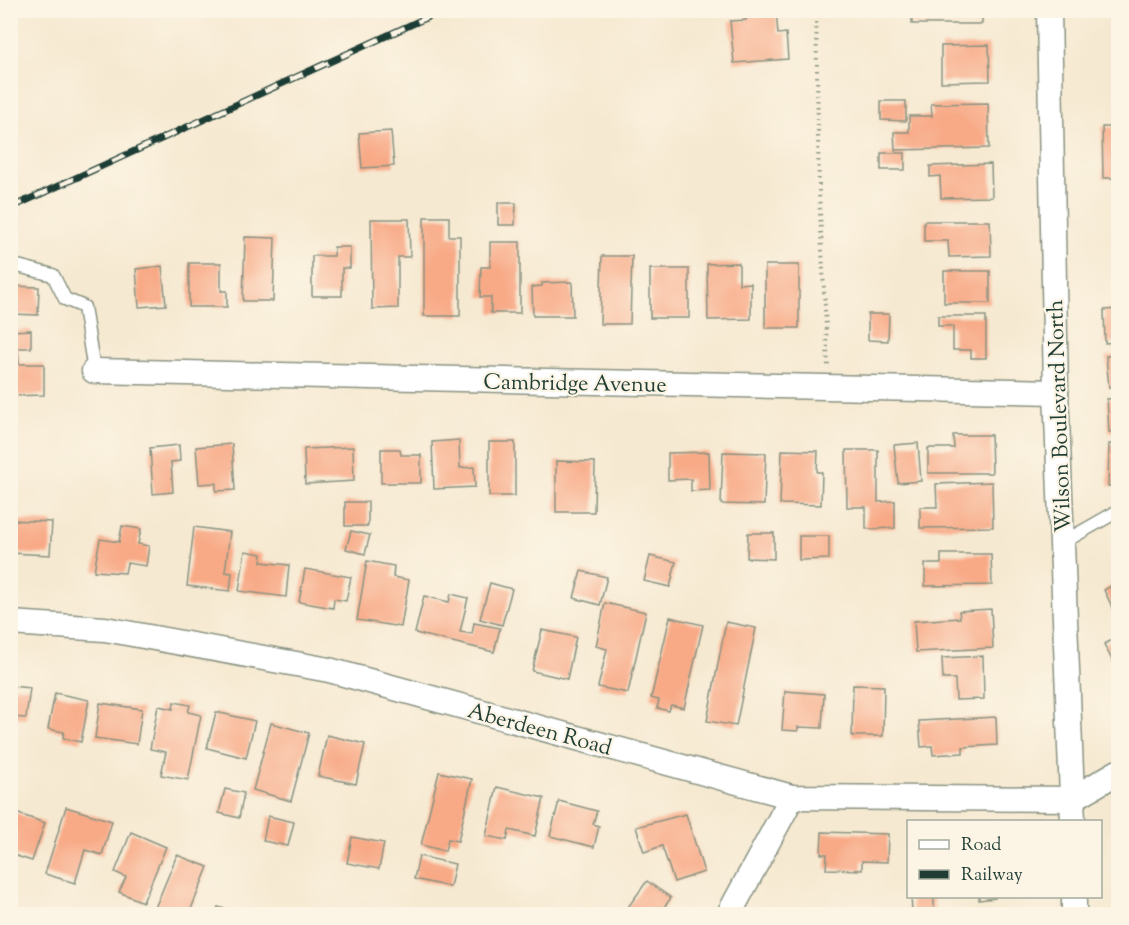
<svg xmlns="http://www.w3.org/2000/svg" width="1129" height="925" viewBox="0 0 1129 925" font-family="'Sorts Mill Goudy',serif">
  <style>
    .building { fill: #f8aa87 }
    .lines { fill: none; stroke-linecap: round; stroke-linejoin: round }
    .service-casing { stroke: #8a9382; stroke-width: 15 }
    .minor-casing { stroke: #8a9382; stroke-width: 27 }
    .path { stroke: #8a9382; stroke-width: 4; stroke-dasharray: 1.5 4.5; stroke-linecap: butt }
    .service { stroke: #fff; stroke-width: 12 }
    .minor { stroke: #fff; stroke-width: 24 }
    .rail-casing { stroke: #1f3d34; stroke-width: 7 }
    .rail { stroke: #fcf5e5; stroke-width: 4.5; stroke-dasharray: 14; stroke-linecap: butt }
    .labels { text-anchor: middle; stroke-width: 4.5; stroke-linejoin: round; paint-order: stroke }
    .street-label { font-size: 22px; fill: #1f3d34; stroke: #fcf5e5 }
  </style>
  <rect width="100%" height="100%" fill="#fcf5e5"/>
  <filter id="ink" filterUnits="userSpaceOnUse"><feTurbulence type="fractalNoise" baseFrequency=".0167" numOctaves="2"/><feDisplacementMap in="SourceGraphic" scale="12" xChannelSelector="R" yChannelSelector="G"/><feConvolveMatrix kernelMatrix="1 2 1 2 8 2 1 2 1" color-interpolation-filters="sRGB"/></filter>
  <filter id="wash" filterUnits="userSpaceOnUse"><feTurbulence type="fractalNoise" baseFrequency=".008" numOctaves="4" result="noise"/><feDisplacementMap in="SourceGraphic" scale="24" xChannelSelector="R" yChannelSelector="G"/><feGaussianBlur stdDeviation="1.35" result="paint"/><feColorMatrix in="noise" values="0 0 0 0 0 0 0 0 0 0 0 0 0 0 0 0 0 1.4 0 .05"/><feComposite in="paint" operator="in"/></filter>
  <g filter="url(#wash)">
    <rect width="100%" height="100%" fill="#f6e9d1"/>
    <g id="blocks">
      <g class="building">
        <path d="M746,10H776L778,34L786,33L788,59L734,63L730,21L746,20Z"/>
        <rect x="912" y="10" width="70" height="14"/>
        <path d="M989,45L990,81L941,82V46Z"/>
        <path d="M881,101H906V121L881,120Z"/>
        <path d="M988,103L989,148L895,150L894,132H909V116H932L931,104Z"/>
        <path d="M1102,127H1118V178H1103Z"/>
        <path d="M391,131L394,166L362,168L359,133Z"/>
        <rect x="881" y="153" width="24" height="17"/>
        <path d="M991,164L992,197L941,198L940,176L930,177V166Z"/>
        <path d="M498,203H516L515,225H498Z"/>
        <path d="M424,217H449V236H460V316H424Z"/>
        <path d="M371,219H409L410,257H398V308L372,309Z"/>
        <path d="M924,221H990L991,256L949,257L948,241H924Z"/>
        <path d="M245,237L275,238L273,301H243Z"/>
        <path d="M490,242H520V313H491V297H480L481,267H490Z"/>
        <path d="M334,247H350V268H342V296H312V256H334Z"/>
        <path d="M602,256H632L630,324H600Z"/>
        <path d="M189,263H221V291H227V307H189Z"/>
        <path d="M739,263V284L751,283V319L708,320L707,264Z"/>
        <rect x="765" y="265" width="34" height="63"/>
        <path d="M162,266L166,305L139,307L136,269Z"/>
        <rect x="650" y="269" width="39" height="49"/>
        <rect x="944" y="271" width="46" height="32"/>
        <path d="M572,282L573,316H533L532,287L542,286V283Z"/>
        <path d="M10,286L39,287L38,315L10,314Z"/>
        <path d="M1118,309V342L1105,343L1104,310Z"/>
        <path d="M868,314H889L888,341L868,340Z"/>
        <path d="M938,316H986V358H971V350H953V326H938Z"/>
        <path d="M31,330V348H18L19,364H44V395L10,396V331Z"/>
        <path d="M1118,355V387L1109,388L1106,356Z"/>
        <path d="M1118,398V432H1109L1107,399Z"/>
        <path d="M953,435H991L992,473H928V448H954Z"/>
        <path d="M459,440L460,468L474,467L475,487L434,489L432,442Z"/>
        <rect x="489" y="442" width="26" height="54"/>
        <path d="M918,443L921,481L898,483L894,445Z"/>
        <path d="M232,444L235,490L216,491V483L199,484L196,447Z"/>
        <path d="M1109,444H1118V486H1108Z"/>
        <path d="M179,445L180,461L171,462L173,492L153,494L150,448Z"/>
        <path d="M353,447L354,481L305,484L304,449Z"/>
        <path d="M381,449H400L401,455H421V483H381Z"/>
        <path d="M782,450L818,451L817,472H822L821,505L780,504Z"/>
        <path d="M846,450H878V502L895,501V528L866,529V507H847Z"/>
        <path d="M709,452L710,490L691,491V479L668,480V453Z"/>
        <path d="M723,452L766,453L764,505L721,504Z"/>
        <path d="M556,461L595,462L594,512H556Z"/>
        <path d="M992,482L993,527L920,528V507H937L936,484Z"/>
        <rect x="345" y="502" width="23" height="24"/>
        <path d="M10,520L52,522L50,555L10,553Z"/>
        <path d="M122,526L141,529L138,544L149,546L146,566L127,563L125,573L94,571L100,539L119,542Z"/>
        <path d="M194,527L230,532L225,572L232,573L230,591L187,586Z"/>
        <path d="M351,531L370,535L365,554L346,549Z"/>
        <path d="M748,533H774V559L747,558Z"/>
        <path d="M799,536H829V559L799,560Z"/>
        <path d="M245,551L262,554L261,562L289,565L286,597L239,591Z"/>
        <path d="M941,554H991L992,585L925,586V564H941Z"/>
        <path d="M650,556L676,562L670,587L644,581Z"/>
        <path d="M367,561L394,566L393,577L409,580L401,627L357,620Z"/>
        <path d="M305,569L351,577L346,601L334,599L333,608L299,602Z"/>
        <path d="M581,571L607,577L600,605L574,598Z"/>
        <path d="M1118,582V619L1104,590Z"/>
        <path d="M490,583L512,589L502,625L480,619Z"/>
        <path d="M451,594L468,598L460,632L472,634L474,623L500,628L494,652L415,633L424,596L449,602Z"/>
        <path d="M605,603L646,612L628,693L598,687L607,649L596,646Z"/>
        <path d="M991,609L993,648L916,652L914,621L960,618L959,611Z"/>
        <path d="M670,617L703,625L684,708L671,705L669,711L657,708L659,700L651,698Z"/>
        <path d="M726,622L756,628L736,726L707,721Z"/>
        <path d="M542,630L576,637L567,679L532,671Z"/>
        <path d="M1118,637V672L1104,644Z"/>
        <path d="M983,656L984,699L956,700L955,679H943L942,658Z"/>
        <path d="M853,685L884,686L883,736H852Z"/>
        <path d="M10,686L30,688L26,718L10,717Z"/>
        <path d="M785,691L824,694L822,728L798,727V731L782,730Z"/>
        <path d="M55,693L89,700L81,742L63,738L64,732L48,729Z"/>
        <path d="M174,702L190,705L188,712L201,715L188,780L161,775L166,752L150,749L158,706L173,709Z"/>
        <path d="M100,703L142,709L137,744L95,738Z"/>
        <path d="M216,712L255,721L246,758L207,748Z"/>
        <path d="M996,717L997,745L963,747V753L933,755L932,746L921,747L919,721Z"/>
        <path d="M271,723L309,733L291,801L253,790Z"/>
        <path d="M327,735L365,744L356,784L318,776Z"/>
        <path d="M439,772L472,779L458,841L448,839L445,851L421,845Z"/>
        <path d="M497,787L544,798L535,836L509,830L507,840L486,836Z"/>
        <path d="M225,789L244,793L239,818L219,813Z"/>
        <path d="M559,801L597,811L593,824L599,826L594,847L550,836Z"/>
        <path d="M66,807L112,821L102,855L85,850L75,883L45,874Z"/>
        <path d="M10,811L45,823L32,861L10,854Z"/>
        <path d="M686,814L704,872L674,882L662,846L644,852L636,827Z"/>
        <path d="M268,816L294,822L288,846L263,841Z"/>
        <path d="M131,832L166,847L143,902L119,892L126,877L115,872Z"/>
        <path d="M822,832L888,834L887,862L862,861V870L826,869L827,854H821Z"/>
        <path d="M352,837L384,843L379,869L347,863Z"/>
        <path d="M177,855L208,867L189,914H172L155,908Z"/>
        <path d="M419,856L455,864L450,887L414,879Z"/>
        <path d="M647,881L671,898L659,914H623Z"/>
        <path d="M911,896H934V911L912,912Z"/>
        <path d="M979,896H995V898L979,900Z"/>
        <path d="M218,907L240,914H215Z"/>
      </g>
    </g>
  </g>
  <g filter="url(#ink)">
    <use href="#blocks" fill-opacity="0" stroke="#8a9382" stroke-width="1.5"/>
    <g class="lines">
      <g class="service-casing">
        <g id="service">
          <path d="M10,264L53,275L65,299L84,307L94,371"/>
          <path d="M1062,543L1118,511"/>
        </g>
      </g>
      <g class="minor-casing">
        <g id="minor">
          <path d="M1049,10L1056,392L1073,822"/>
          <path d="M94,371L1056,392"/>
          <path d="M10,623L105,629L329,670L792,797L1072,799L1118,772"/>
          <path d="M1074,896V914"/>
          <path d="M729,914L792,797"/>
        </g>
      </g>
      <path class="path" d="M816,10L819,193L828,366"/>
      <use href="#service" class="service"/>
      <use href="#minor" class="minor"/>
      <g class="rail-casing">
        <path id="rail" d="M10,208L443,10"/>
      </g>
      <use href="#rail" class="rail"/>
    </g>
  </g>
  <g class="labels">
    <g class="street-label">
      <text transform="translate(575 382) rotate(1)" y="8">Cambridge Avenue</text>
      <text transform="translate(1058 416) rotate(-92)" y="8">Wilson Boulevard North</text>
      <text transform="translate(540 728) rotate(15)" y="8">Aberdeen Road</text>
    </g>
  </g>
  <rect width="1129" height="925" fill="none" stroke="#fcf5e5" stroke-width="36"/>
  <rect x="907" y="820" width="195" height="78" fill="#fcf5e5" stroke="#a4ab9e" stroke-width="1.5"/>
  <rect x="919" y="840" width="30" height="9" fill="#ffffff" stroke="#a4ab9e" stroke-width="1.5"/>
  <text x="961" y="850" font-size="18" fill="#1f3d34">Road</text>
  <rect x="919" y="870" width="30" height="9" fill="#1f3d34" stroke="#a4ab9e" stroke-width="1.5"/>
  <text x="961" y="880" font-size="18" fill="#1f3d34">Railway</text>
</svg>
